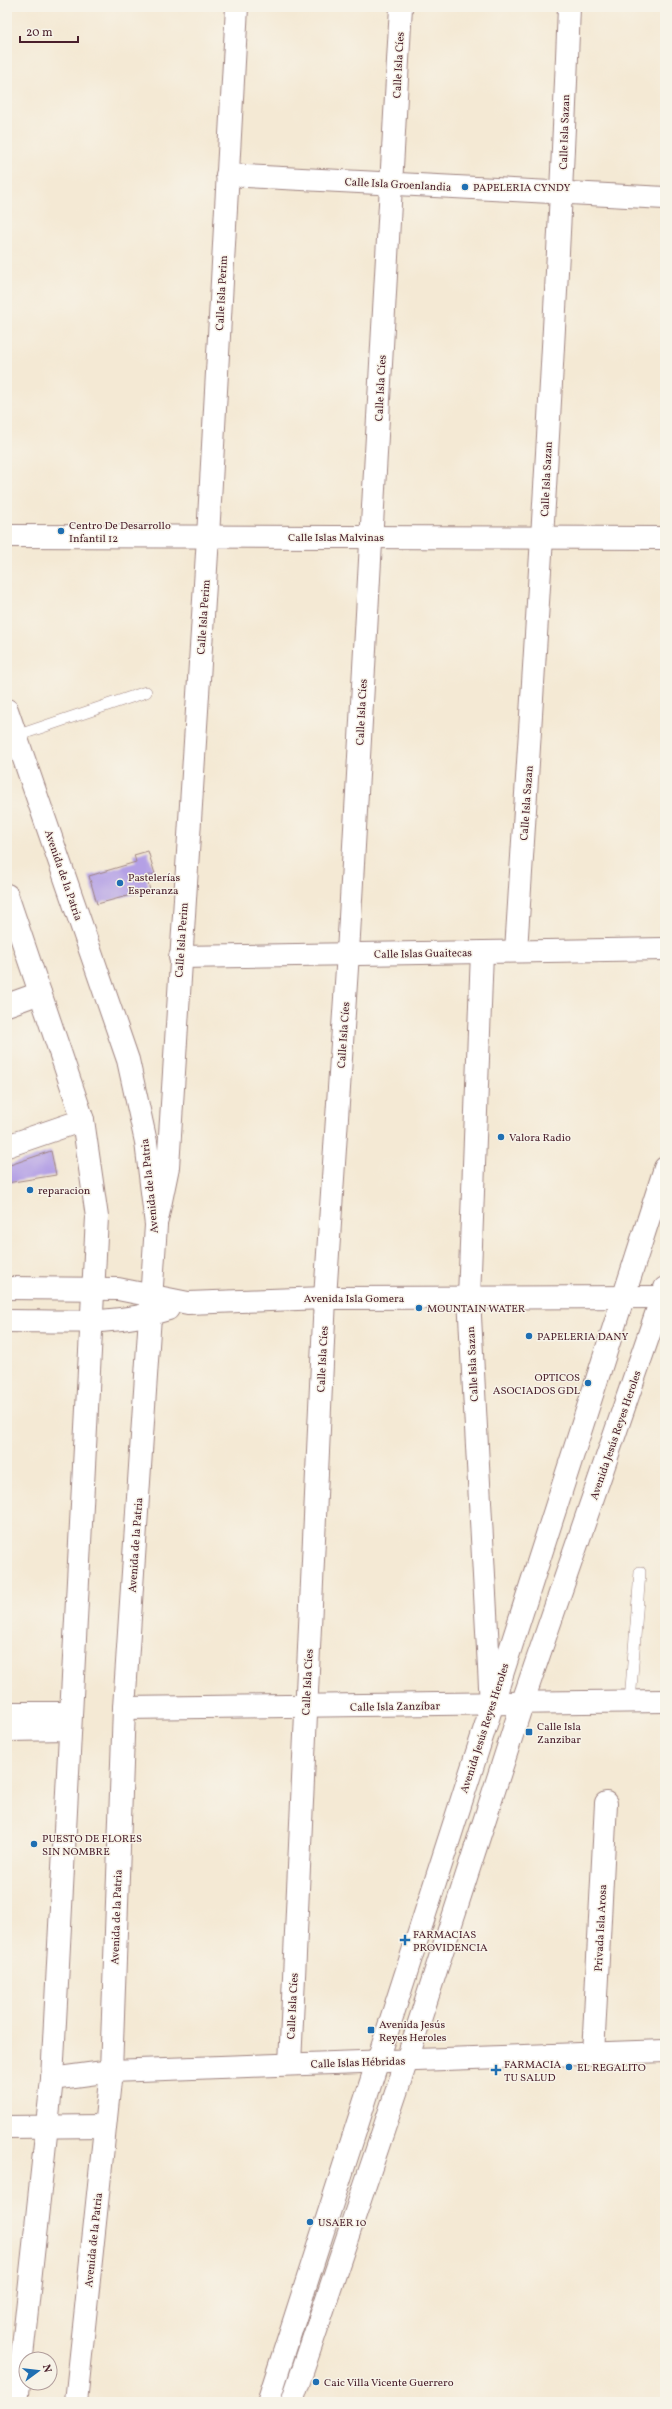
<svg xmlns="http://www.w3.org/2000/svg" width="672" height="2409" viewBox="0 0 672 2409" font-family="Vollkorn,serif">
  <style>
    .building { fill: #b4a0e5 }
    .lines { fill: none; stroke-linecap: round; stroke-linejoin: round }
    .service-casing { stroke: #9f8480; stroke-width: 12 }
    .minor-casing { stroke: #9f8480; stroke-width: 24 }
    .tertiary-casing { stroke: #9f8480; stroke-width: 24 }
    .primary-casing { stroke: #9f8480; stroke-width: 24 }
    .service { stroke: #fff; stroke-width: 11 }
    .minor { stroke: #fff; stroke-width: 22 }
    .tertiary { stroke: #fff; stroke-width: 22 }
    .primary { stroke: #fff; stroke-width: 22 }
    .poi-dot { fill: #1f6fb2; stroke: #f7f3e8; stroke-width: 1.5 }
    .labels { text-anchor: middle; stroke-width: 3; stroke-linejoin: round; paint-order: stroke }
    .street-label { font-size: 11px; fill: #4a1f2b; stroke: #f7f3e8 }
    .poi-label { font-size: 11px; fill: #4a1f2b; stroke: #f7f3e8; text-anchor: start }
  </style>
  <rect width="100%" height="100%" fill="#f7f3e8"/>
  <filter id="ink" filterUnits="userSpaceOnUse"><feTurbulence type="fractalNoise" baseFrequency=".025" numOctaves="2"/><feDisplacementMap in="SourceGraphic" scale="8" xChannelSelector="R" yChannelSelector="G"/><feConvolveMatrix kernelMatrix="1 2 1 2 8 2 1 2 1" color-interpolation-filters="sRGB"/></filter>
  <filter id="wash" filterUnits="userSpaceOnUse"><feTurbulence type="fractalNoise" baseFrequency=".012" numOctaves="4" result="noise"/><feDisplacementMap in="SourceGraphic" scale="16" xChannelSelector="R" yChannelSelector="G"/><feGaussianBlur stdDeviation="0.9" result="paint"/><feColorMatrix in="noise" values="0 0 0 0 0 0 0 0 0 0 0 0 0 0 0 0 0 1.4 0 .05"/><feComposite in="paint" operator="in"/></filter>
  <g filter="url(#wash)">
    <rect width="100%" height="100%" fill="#f4e9d4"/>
    <g id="blocks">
      <g class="building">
        <path d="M148,851L155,874L146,876L150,890L97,904L89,876L136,862L134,855Z"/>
        <path d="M51,1151L56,1175L7,1183V1166Z"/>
      </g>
    </g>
  </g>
  <g filter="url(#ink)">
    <use href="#blocks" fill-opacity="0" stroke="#9f8480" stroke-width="1"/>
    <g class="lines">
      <g class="service-casing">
        <g id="service">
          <path d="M16,736L146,692"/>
          <path d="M630,1702L640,1572"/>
        </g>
      </g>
      <g class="minor-casing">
        <g id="minor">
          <path d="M227,175L665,198"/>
          <path d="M7,536L665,538"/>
          <path d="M516,951C536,636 557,322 569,7"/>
          <path d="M482,952L469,1298L491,1705"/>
          <path d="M180,957L665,949"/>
          <path d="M7,1005L40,993"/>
          <path d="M7,1146L83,1120"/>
          <path d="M157,1220L168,1167L208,537L237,7"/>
          <path d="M124,1708L665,1701"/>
          <path d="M7,1713H70"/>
          <path d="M7,1730L69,1729"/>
          <path d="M593,2054L606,1803"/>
          <path d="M290,2064L325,1298L348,953L401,7"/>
          <path d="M52,2079L111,2071L665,2051"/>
          <path d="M7,2127L105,2126"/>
        </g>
      </g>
      <g class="tertiary-casing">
        <g id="tertiary">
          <path d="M7,1288L118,1289L188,1303L325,1298L665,1297"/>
          <path d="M7,1321C60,1321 117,1326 168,1309"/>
          <path d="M268,2402L665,1168"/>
          <path d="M292,2402L407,2060L522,1704L665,1288"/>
        </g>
      </g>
      <g class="primary-casing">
        <g id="primary">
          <path d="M7,710L128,1060L146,1142L156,1225L124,1708L111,2071L76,2402"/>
          <path d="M7,895L83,1120L97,1217L52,2079L17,2402"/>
        </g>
      </g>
      <use href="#service" class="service"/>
      <use href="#minor" class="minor"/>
      <use href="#tertiary" class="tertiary"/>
      <use href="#primary" class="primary"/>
    </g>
  </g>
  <g class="poi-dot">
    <circle cx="465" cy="187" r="4"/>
    <circle cx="61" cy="531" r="4"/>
    <circle cx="120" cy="883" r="4"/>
    <circle cx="501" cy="1137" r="4"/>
    <circle cx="30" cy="1190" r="4"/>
    <circle cx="419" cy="1308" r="4"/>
    <circle cx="529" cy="1336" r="4"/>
    <circle cx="588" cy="1383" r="4"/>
    <rect x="525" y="1728" width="8" height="8" rx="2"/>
    <circle cx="34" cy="1844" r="4"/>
    <path d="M403 1934h4v4h4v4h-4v4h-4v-4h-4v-4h4z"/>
    <rect x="367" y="2026" width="8" height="8" rx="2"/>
    <circle cx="569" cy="2067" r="4"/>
    <path d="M494 2064h4v4h4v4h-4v4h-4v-4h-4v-4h4z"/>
    <circle cx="310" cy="2222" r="4"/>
    <circle cx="316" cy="2382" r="4"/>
  </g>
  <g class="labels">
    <g class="street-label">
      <text transform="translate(398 65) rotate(-87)" y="4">Calle Isla Cíes</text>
      <text transform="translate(564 132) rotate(-88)" y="4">Calle Isla Sazan</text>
      <text transform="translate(398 184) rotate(3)" y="4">Calle Isla Groenlandia</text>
      <text transform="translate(221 293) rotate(-87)" y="4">Calle Isla Perim</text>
      <text transform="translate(380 388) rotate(-87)" y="4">Calle Isla Cíes</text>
      <text transform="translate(546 479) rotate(-87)" y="4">Calle Isla Sazan</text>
      <text x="336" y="541">Calle Islas Malvinas</text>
      <text transform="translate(203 617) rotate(-86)" y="4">Calle Isla Perim</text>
      <text transform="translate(361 712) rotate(-87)" y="4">Calle Isla Cíes</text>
      <text transform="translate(526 803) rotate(-86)" y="4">Calle Isla Sazan</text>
      <text transform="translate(64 875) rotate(71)" y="4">Avenida de la Patria</text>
      <text transform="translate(181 940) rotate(-86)" y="4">Calle Isla Perim</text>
      <text transform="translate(423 953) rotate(-1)" y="4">Calle Islas Guaitecas</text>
      <text transform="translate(343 1035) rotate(-86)" y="4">Calle Isla Cíes</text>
      <text transform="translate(149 1186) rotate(-96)" y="4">Avenida de la Patria</text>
      <text x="354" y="1302">Avenida Isla Gomera</text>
      <text transform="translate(322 1359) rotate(-87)" y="4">Calle Isla Cíes</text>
      <text transform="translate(472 1364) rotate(-93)" y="4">Calle Isla Sazan</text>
      <text transform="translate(615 1435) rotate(-71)" y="4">Avenida Jesús Reyes Heroles</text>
      <text transform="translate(135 1545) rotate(-86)" y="4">Avenida de la Patria</text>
      <text transform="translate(307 1682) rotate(-87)" y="4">Calle Isla Cíes</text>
      <text transform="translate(395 1706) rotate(-1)" y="4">Calle Isla Zanzíbar</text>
      <text transform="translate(484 1728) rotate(-72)" y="4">Avenida Jesús Reyes Heroles</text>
      <text transform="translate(116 1917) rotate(-88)" y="4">Avenida de la Patria</text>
      <text transform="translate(600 1928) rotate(-87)" y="4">Privada Isla Arosa</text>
      <text transform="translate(292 2006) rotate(-87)" y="4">Calle Isla Cíes</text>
      <text transform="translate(358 2062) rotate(-2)" y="4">Calle Islas Hébridas</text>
      <text transform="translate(93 2240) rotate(-84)" y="4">Avenida de la Patria</text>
    </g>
    <g class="poi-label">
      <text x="473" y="191">PAPELERIA CYNDY</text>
      <text x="69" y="529">Centro De Desarrollo<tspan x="69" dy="13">Infantil 12</tspan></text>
      <text x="128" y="881">Pastelerías<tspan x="128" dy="13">Esperanza</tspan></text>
      <text x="509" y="1141">Valora Radio</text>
      <text x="38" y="1194">reparacion</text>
      <text x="427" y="1312">MOUNTAIN WATER</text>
      <text x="537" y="1340">PAPELERIA DANY</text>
      <text x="580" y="1381" text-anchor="end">OPTICOS<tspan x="580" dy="13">ASOCIADOS GDL</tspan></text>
      <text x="537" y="1730">Calle Isla<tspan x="537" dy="13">Zanzibar</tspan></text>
      <text x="42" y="1842">PUESTO DE FLORES<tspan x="42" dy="13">SIN NOMBRE</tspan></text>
      <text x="413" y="1938">FARMACIAS<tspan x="413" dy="13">PROVIDENCIA</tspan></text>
      <text x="379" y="2028">Avenida Jesús<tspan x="379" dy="13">Reyes Heroles</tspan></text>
      <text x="504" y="2068">FARMACIA<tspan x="504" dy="13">TU SALUD</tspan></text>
      <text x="577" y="2071">EL REGALITO</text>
      <text x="318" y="2226">USAER 10</text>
      <text x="324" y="2386">Caic Villa Vicente Guerrero</text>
    </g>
  </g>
  <rect width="672" height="2409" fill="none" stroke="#f7f3e8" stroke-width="24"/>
  <g transform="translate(38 2371) rotate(75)"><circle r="19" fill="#f7f3e8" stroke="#b29e9c"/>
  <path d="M0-3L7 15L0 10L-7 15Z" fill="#1f6fb2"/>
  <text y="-6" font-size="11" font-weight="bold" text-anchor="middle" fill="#4a1f2b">N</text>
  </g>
  <path d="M20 36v6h58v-6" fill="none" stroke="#4a1f2b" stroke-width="2"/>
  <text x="26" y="36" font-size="12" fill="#4a1f2b" stroke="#f7f3e8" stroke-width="3" paint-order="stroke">20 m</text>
</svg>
